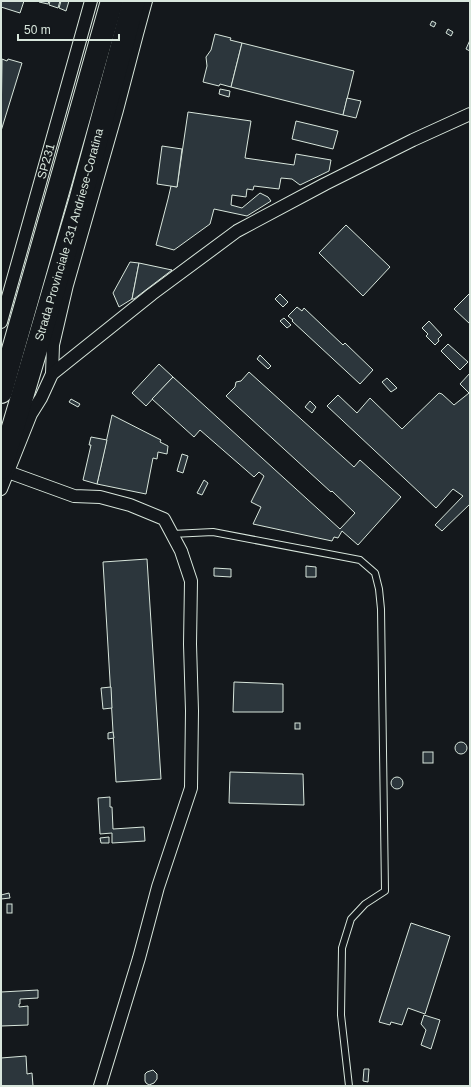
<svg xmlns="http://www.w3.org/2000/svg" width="471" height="1087" viewBox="0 0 471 1087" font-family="Arial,sans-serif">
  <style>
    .building { fill: #2c363c; stroke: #d8e6dc }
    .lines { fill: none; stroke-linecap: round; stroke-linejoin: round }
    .lane-casing { stroke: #d8e6dc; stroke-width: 8 }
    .street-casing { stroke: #d8e6dc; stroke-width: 14 }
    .highway-casing { stroke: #d8e6dc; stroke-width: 24 }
    .lane { stroke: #14181c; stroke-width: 6 }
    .street { stroke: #14181c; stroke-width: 12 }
    .highway { stroke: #14181c; stroke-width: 22 }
    .labels { text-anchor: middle; stroke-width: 3; stroke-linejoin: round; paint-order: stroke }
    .street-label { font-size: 12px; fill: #d8e6dc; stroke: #14181c }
  </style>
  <rect width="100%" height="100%" fill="#14181c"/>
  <g class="building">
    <path d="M1,1H24L20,13L1,7Z"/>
    <path d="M39,1H49L48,4L39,2Z"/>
    <path d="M50,1H60L58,8L49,5Z"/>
    <path d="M61,1H69L66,11L59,8Z"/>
    <path d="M432,21L436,23L434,27L430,25Z"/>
    <path d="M448,29L453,32L451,36L446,33Z"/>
    <path d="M215,34L231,38L230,40L242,43L231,87L220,84L219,86L203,82L207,66L206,57L211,50Z"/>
    <path d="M470,40V51L466,49Z"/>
    <path d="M242,43L354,71L343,115L231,87Z"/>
    <path d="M2,59L7,61L8,59L22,63L1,131Z"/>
    <path d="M220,89L230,91L229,97L219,94Z"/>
    <path d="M347,98L361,101L356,118L343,115Z"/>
    <path d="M188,112L251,121L245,158L294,165L296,154L331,160L329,171L300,185L292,179L281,178L279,189L254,186L253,190L247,189L246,197L232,195L231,205L242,208L260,193L268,197L271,201L247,216L214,209L210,224L174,250L156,245L168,199L171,186L177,187Z"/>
    <path d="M296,121L338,131L333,149L292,139Z"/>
    <path d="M162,146L182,149L177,187L157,184Z"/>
    <path d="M346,225L390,267L363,296L319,253Z"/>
    <path d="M130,262L139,263L132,299L119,307L113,293Z"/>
    <path d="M139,263L172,270L134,299H132Z"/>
    <path d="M470,293V324L454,309Z"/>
    <path d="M280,294L288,302L283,307L275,299Z"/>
    <path d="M297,307L302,311L304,308L343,345L345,343L373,370L360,384L292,321L293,320L288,316Z"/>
    <path d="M284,318L291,325L287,328L280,321Z"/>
    <path d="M429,321L442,335L438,339L439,341L435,345L426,336L428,334L422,328Z"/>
    <path d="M448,344L468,362L460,370L441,351Z"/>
    <path d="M260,355L271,366L268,369L257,359Z"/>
    <path d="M159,364L173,377L146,406L132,393Z"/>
    <path d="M249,372L354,467L360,460L401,497L358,545L342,531L338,538L334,537L332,541L253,524L261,507L251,502L264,476L259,472L254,477L200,430L194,437L152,399L173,377L340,529L355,513L332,491L331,492L226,396L235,387L236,382L241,381Z"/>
    <path d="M470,373V504L442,531L435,525L463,496L453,489L436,508L327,406L338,395L357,413L370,398L402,429L439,393L442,394L454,405L469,393L460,384Z"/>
    <path d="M387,378L397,388L391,392L382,382Z"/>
    <path d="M71,399L80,404L78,407L69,402Z"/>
    <path d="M310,401L316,407L312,413L305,407Z"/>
    <path d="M112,415L161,440L160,442L168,446L167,454L158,452L157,459L153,458L146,494L97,484Z"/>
    <path d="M91,437L107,440L97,484L83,480L91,445H89Z"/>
    <path d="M182,454L188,456L183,473L177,471Z"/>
    <path d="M204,480L208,483L202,495L197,493Z"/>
    <path d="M147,559L161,779L116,782L103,562Z"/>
    <path d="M306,566L316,567V577H306Z"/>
    <path d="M214,568L231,569V577L214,576Z"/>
    <path d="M234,682L283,684V712H233Z"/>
    <path d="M111,687L112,708L103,709L101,688Z"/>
    <rect x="295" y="723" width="5" height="6"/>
    <path d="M113,732L114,738L108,739V733Z"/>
    <circle cx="461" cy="748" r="6"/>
    <rect x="423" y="752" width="10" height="11"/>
    <path d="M230,772L303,774L304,805L229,803Z"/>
    <circle cx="397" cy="783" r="6"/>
    <path d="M110,797V807H112L113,829L144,827L145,841L112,843V833L100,834L98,798Z"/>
    <path d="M109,837V843H101L100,838Z"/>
    <path d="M9,893L10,898L1,899V895Z"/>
    <rect x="7" y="904" width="5" height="9"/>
    <path d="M411,923L450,936L425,1014L408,1008L402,1025L391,1022L390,1025L379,1022Z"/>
    <path d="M38,990V998L20,999V1004H19V1007L28,1006V1025L1,1026V992Z"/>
    <path d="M424,1015L440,1020L431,1049L421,1045L426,1030L421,1024Z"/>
    <path d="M26,1056L27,1074L32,1073L33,1086H1V1058Z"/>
    <path d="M364,1069H369L368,1082L363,1081Z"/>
    <path d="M153,1070L157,1074V1079L154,1083L149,1085L146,1083L145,1081V1074L147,1072Z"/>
  </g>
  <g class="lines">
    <g class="lane-casing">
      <path id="lane" d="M172,534L213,532L360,560L375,573L379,589L381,609L385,891L365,904L351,919L342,948L341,1015L349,1086"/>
    </g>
    <g class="street-casing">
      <g id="street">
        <path id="s1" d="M1,322L91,1"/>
        <path d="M52,374L53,345L67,285L117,110L137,34L146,1"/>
        <path d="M8,472L74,496L100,497L130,505L164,519L181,551L191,581L190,644L192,711L191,788L158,887L139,958L100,1086"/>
        <path d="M1,489L31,414L41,398L52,374L152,294L237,231L325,184L413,140L470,114"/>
      </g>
    </g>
    <g class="highway-casing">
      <g id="highway">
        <path d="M1,392L112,1"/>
        <path id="s2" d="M1,468L80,201L134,1"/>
      </g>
    </g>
    <use href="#lane" class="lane"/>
    <use href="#street" class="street"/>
    <use href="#highway" class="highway"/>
  </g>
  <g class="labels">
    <g class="street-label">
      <text dy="4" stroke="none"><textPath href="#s1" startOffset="167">SP231</textPath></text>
      <text dy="4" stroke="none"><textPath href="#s2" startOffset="243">Strada Provinciale 231 Andriese-Coratina</textPath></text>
    </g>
  </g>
  <rect width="471" height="1087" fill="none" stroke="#d8e6dc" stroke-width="4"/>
  <path d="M18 34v6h101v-6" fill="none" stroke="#d8e6dc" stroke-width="2"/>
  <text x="24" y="34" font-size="12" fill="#d8e6dc" stroke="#14181c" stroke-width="3" paint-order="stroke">50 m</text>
</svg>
